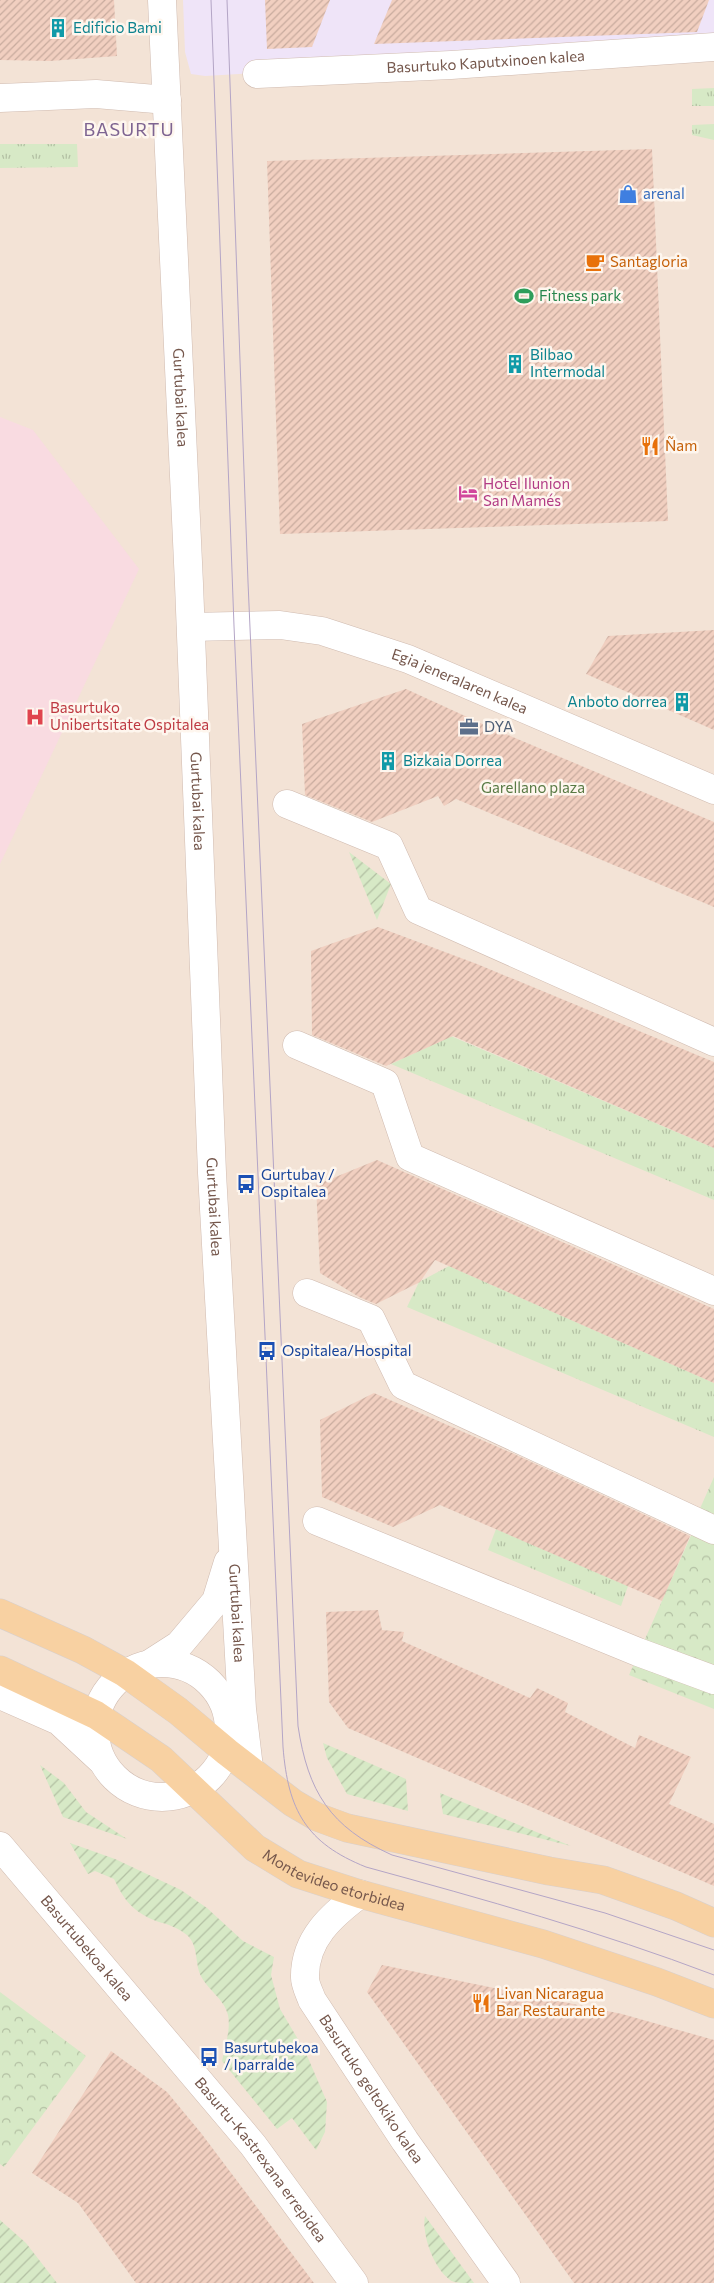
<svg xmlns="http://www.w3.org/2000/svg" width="714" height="2283" viewBox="0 0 714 2283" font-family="Commissioner,sans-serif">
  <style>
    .residential { fill: #f3e3d6 }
    .education { fill: #efe4f8 }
    .medical { fill: #f9dbe1 }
    .grass { fill: url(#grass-tufts) }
    .forest { fill: url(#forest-crowns) }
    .garden { fill: url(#garden-furrows) }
    .building { fill: url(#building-hatch) }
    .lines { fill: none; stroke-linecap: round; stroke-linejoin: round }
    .street-casing { stroke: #d0bbb0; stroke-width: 29 }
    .primary-casing { stroke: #d8d0cd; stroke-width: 29 }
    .street { stroke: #fff; stroke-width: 28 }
    .primary { stroke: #f8d1a2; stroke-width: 28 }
    .tram { stroke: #b4a5c6; stroke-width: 1 }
    .labels { text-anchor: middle; stroke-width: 5; stroke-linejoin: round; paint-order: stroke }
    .culture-label { font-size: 15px; fill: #0d838f; stroke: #fef6ee; text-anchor: start }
    .street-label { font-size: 15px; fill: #75574c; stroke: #fef6ee }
    .shop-label { font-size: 15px; fill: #366cbe; stroke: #fef6ee; text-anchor: start }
    .food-label { font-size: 15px; fill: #c56008; stroke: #fef6ee; text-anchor: start }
    .leisure-label { font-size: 15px; fill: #27864d; stroke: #fef6ee; text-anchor: start }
    .hotel-label { font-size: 15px; fill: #b23c85; stroke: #fef6ee; text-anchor: start }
    .health-label { font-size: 15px; fill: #be3a42; stroke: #fef6ee; text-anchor: start }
    .service-label { font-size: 15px; fill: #4e5e75; stroke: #fef6ee; text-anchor: start }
    .park-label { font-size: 15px; fill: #597a44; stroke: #fef6ee }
    .transit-label { font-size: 15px; fill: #164399; stroke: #fef6ee; text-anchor: start }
    .quarter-label { font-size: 18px; letter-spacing: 1px; fill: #7e6491; stroke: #fef6ee }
  </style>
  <defs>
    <pattern id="grass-tufts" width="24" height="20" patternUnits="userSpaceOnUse" patternTransform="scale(1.25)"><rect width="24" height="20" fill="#d7e9c6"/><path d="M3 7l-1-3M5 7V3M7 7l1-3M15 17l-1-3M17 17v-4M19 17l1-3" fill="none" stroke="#b3c0a3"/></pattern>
    <pattern id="forest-crowns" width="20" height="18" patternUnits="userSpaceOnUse" patternTransform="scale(1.25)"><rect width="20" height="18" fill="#d7e9c6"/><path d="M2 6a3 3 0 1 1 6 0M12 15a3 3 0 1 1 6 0" fill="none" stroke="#b3c0a3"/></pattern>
    <pattern id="garden-furrows" width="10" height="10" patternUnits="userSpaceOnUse" patternTransform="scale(1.25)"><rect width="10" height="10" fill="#d7e9c6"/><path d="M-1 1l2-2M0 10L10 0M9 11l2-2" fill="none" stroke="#b3c0a3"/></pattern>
    <pattern id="building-hatch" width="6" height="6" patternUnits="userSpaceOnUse" patternTransform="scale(1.25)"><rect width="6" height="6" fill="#f1cfc0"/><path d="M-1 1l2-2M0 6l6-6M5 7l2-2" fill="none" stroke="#c8ab9e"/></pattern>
  </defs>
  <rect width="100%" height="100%" fill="#fcf2e7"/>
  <rect class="residential" x="0" y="0" width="714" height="2283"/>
  <path class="education" d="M183,0H714V47L205,76L191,74L185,52Z"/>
  <path class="medical" d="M0,417L33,430L139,569L0,864Z"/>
  <g class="grass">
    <path d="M714,88V106H692V89Z"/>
    <path d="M714,124V140L692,135V125Z"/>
    <path d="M0,144H77L78,167L0,168Z"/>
    <path d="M446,1034L714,1148V1200L391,1064L441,1041Z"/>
    <path d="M449,1266L714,1383V1437L407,1307L419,1282Z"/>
    <path d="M496,1529L628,1586L621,1606L488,1550Z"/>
  </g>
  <g class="forest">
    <path d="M714,1477V1709L629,1675L693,1531L694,1522Z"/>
    <path d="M0,1992L86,2056L4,2167L0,2164Z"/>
  </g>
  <g class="garden">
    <path d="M349,852L391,884L377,920Z"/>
    <path d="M323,1743L406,1779L408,1811L347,1794L327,1758Z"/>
    <path d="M40,1765L64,1783L86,1812L127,1839L63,1817Z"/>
    <path d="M440,1793L571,1846L443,1814Z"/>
    <path d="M70,1843L115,1859L181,1890L207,1908L243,1941L274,1957L271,1975L280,2009L305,2051L327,2102L325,2132L316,2150L292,2118L277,2129L222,2061C225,2047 231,2029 228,2015C224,1998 207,1990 200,1974C195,1961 198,1945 187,1935C175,1926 169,1925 156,1921C133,1912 124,1900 114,1879L95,1871L88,1874Z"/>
    <path d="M425,2216L474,2283C467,2283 459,2283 454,2282C435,2274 421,2234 425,2216Z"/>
    <path d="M0,2220L26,2243L57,2283H0Z"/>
  </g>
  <g class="building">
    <path d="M0,0H114L117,56L50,61L0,60Z"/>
    <path d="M265,0H330L312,47L267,49Z"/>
    <path d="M392,0H709L697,32L374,44Z"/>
    <path d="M652,149L668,521L280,534L267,161Z"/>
    <path d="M714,630V730L586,674L608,636Z"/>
    <path d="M406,689L487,726L714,822V907L456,799L444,806L438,796L372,822L305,795L302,724Z"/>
    <path d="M378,927L477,964L714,1062V1148L453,1036L386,1066L312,1035L311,951Z"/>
    <path d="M377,1160L714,1309V1383L435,1260L420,1282L376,1304L359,1297L320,1273L316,1185Z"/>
    <path d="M374,1393L512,1453L690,1536L662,1601L440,1505L393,1527L322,1497L320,1420Z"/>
    <path d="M378,1610L382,1630L404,1632L402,1641L530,1698L537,1688L568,1703L565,1712L635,1748L639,1735L691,1757L669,1804L714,1824V1886L348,1728L329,1702L326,1612Z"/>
    <path d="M382,1965L622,2014L714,2040V2283H574L367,1992Z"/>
    <path d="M111,2051L167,2092L201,2133L314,2283H136L78,2203L32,2173Z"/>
  </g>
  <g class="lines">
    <g class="street-casing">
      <g id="street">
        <path id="s1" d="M162,0L189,584L212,1173L242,1709L249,1768"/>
        <path id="s2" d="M257,74L451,65L714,47"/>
        <path d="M0,98L96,94L167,100"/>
        <path id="s3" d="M191,627L280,625L322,631L408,659L714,790"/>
        <path d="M287,804L389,846L418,910L714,1042"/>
        <path d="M297,1045L385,1083L410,1157L714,1291"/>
        <path d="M307,1293L371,1319L403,1385L714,1530"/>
        <path d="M317,1521L638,1652L714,1680"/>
        <circle cx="162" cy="1730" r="67"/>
        <path d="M151,1663L179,1645L216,1601L228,1562"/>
        <path d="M0,1695L59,1721L100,1759"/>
        <path id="s4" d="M0,1846L253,2145L354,2283"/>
        <path id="s5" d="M360,1894C332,1915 304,1939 305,1978C305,1985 310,1994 312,2000L405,2141L506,2283"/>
      </g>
    </g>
    <g class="primary-casing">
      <g id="primary">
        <path d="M0,1613L83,1650L125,1673L178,1711L227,1752L293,1803L317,1817L347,1828L549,1871L603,1880L676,1906L714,1923"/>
        <path id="s6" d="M0,1670L96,1715L161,1759L255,1848L298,1874L360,1894L543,1944L657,1982L714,2004"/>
      </g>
    </g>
    <use href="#street" class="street"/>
    <use href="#primary" class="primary"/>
    <g class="tram">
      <path d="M211,0L234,626L283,1747C288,1810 306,1843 366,1867C483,1899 601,1932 714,1975"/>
      <path d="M227,0L248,582L298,1726C308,1792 330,1827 392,1855L605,1913L714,1950"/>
    </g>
  </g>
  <defs>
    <g id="building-bare" transform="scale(1.5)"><path d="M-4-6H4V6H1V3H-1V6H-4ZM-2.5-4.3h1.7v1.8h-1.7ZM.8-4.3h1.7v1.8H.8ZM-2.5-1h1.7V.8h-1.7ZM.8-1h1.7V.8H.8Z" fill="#0f9aa8" stroke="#fef6ee" stroke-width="2.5" paint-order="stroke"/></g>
    <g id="shop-bare" transform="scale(1.5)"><path d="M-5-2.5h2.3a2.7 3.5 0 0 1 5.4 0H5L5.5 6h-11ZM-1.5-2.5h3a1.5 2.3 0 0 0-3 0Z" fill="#3f7fe0" stroke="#fef6ee" stroke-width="2.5" paint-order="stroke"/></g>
    <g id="cafe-bare" transform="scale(1.5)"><path d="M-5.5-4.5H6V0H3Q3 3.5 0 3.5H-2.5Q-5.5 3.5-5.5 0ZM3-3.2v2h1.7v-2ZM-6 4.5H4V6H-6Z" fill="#e8710a" stroke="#fef6ee" stroke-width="2.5" paint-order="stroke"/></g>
    <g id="stadium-bare" transform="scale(1.5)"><path d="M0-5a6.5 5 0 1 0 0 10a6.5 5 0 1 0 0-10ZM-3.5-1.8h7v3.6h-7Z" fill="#2e9e5b" stroke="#fef6ee" stroke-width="2.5" paint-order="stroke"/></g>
    <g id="restaurant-bare" transform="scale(1.5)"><path d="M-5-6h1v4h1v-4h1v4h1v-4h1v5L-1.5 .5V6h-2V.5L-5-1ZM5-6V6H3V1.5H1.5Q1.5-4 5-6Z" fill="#e8710a" stroke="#fef6ee" stroke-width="2.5" paint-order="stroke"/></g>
    <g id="hotel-bare" transform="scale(1.5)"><path d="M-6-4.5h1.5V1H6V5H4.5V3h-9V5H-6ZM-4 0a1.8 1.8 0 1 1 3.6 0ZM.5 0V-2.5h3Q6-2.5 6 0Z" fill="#d1479c" stroke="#fef6ee" stroke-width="2.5" paint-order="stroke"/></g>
    <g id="hospital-bare" transform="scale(1.5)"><path d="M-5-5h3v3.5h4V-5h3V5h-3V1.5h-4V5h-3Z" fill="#e0444e" stroke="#fef6ee" stroke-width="2.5" paint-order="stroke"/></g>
    <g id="office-bare" transform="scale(1.5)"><path d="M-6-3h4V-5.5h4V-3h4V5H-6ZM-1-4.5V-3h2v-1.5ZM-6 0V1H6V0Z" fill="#5c6f8a" stroke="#fef6ee" stroke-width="2.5" paint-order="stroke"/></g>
    <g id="bus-bare" transform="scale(1.5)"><path d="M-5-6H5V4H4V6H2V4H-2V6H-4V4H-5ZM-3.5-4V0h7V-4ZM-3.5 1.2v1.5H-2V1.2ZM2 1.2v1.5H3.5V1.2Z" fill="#1a4fb4" stroke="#fef6ee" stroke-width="2.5" paint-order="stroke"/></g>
  </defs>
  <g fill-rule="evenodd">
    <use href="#building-bare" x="58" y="28"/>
    <use href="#shop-bare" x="628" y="194"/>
    <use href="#cafe-bare" x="595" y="262"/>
    <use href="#stadium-bare" x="524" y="296"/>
    <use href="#building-bare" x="515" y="364"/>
    <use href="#restaurant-bare" x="650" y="446"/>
    <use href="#hotel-bare" x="468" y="493"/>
    <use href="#building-bare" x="682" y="702"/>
    <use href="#hospital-bare" x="35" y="717"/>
    <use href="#office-bare" x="469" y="727"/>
    <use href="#building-bare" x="388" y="761"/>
    <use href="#bus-bare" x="246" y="1184"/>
    <use href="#bus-bare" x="267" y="1351"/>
    <use href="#restaurant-bare" x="481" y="2003"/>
    <use href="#bus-bare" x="209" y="2057"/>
  </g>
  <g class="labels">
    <g class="culture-label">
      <text x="73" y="33">Edificio Bami</text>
      <text x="530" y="360">Bilbao<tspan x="530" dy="17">Intermodal</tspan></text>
      <text x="667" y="707" text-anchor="end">Anboto dorrea</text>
      <text x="403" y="766">Bizkaia Dorrea</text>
    </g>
    <g class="street-label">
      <text dy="5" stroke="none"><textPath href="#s2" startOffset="229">Basurtuko Kaputxinoen kalea</textPath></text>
      <text dy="5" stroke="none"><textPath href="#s1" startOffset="398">Gurtubai kalea</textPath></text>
      <text dy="5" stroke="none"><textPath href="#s3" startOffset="278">Egia jeneralaren kalea</textPath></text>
      <text dy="5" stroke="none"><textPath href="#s1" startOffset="802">Gurtubai kalea</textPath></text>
      <text dy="5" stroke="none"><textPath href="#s1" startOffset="1208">Gurtubai kalea</textPath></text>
      <text dy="5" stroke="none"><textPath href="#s1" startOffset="1615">Gurtubai kalea</textPath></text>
      <text dy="5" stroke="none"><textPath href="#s6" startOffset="400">Montevideo etorbidea</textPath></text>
      <text dy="5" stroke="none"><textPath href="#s4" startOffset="134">Basurtubekoa kalea</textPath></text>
      <text dy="5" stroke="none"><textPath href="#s5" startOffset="235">Basurtuko geltokiko kalea</textPath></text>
      <text dy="5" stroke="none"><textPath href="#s4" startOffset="408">Basurtu-Kastrexana errepidea</textPath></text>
    </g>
    <g class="shop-label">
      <text x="643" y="199">arenal</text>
    </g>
    <g class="food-label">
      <text x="610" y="267">Santagloria</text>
      <text x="665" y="451">Ñam</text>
      <text x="496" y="1999">Livan Nicaragua<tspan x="496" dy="17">Bar Restaurante</tspan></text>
    </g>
    <g class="leisure-label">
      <text x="539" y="301">Fitness park</text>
    </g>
    <g class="hotel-label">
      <text x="483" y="489">Hotel Ilunion<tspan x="483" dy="17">San Mamés</tspan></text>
    </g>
    <g class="health-label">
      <text x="50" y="713">Basurtuko<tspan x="50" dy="17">Unibertsitate Ospitalea</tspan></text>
    </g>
    <g class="service-label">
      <text x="484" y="732">DYA</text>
    </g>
    <g class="park-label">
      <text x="533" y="793">Garellano plaza</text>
    </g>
    <g class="transit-label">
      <text x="261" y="1180">Gurtubay /<tspan x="261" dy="17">Ospitalea</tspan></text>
      <text x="282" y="1356">Ospitalea/Hospital</text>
      <text x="224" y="2053">Basurtubekoa<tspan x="224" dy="17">/ Iparralde</tspan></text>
    </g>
    <g class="quarter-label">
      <text x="129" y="136">BASURTU</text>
    </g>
  </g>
</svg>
